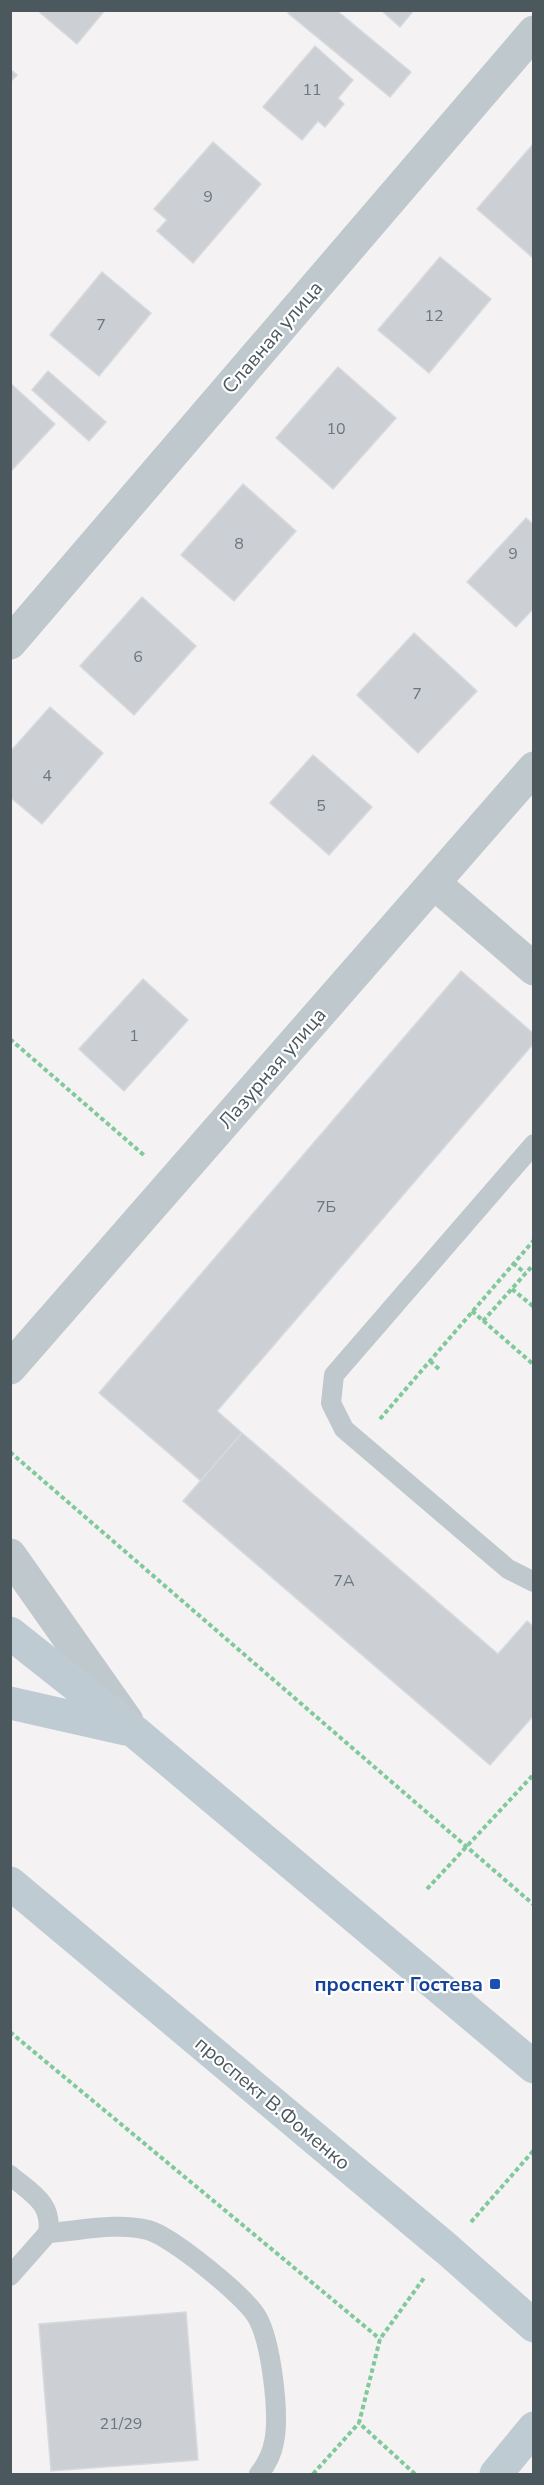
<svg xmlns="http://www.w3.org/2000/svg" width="544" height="2485" viewBox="0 0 544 2485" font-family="'Nunito Sans',sans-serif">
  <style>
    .building { fill: #ccd0d4; stroke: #d6d9dd; stroke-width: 1.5 }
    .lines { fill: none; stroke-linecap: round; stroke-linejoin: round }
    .path { stroke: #7fc99b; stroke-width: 4; stroke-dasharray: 4.5 3; stroke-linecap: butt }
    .service { stroke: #bfc8cd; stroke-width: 20 }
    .minor { stroke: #bfc8cd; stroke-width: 33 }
    .secondary { stroke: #bfcbd2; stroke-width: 33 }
    .transit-dot { fill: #1a4fb4; stroke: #fff; stroke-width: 2 }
    .labels { text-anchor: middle; stroke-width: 4.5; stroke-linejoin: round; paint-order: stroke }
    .number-label { font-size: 16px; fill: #6b767c }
    .street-label { font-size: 20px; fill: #4b585e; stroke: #fff }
    .transit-label { font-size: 20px; font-weight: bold; fill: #164399; stroke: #fff; text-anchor: end }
  </style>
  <rect width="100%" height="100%" fill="#f4f2f2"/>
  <g class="building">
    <path d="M37,10H105L77,44Z"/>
    <path d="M290,10H336L411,72L390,97L288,13Z"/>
    <path d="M381,10H414L400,27Z"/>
    <path d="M315,46L353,80L338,98L344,104L325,127L318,121L302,140L263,107Z"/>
    <path d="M10,69L17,75L10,82Z"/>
    <path d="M213,142L261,184L193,263L157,231L167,220L154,209Z"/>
    <path d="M534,143V256L532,257L477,209Z"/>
    <path d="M440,257L491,299L429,373L378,330Z"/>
    <path d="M102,272L151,313L99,376L50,335Z"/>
    <path d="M338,367L396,418L333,489L276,438Z"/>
    <path d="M48,371L106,422L89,441L32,390Z"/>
    <path d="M10,383L55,424L10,472Z"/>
    <path d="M243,484L296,531L234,601L181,555Z"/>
    <path d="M526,518L534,525V608L516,627L467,582Z"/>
    <path d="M142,597L196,646L134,715L80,666Z"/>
    <path d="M414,633L477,691L418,753L357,695Z"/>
    <path d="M50,707L103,753L42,824L10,797V752Z"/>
    <path d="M313,755L372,807L329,855L270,803Z"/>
    <path d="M461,971L534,1034V1043L217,1411L242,1433L201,1481L99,1393Z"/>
    <path d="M143,979L188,1020L124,1091L79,1049Z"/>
    <path d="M242,1433L498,1654L527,1621L534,1627V1715L490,1765L183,1501Z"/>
    <path d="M186,2312L198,2460L51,2471L39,2324Z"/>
  </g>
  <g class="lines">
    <g class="path">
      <path d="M10,1039L146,1157"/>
      <path d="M513,1263L525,1273"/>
      <path d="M512,1289L534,1307"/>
      <path d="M472,1311L534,1365"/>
      <path d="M483,1321L534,1264"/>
      <path d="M430,1361L441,1371"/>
      <path d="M380,1419L534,1240"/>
      <path d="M10,1452L534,1905"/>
      <path d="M427,1889L534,1774"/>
      <path d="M10,2032L380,2339"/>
      <path d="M471,2222L534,2150"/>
      <path d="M313,2474L359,2423"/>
      <path d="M415,2474L359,2423L380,2339L424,2278"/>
    </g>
    <g class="service">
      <path d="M534,1144L334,1375L331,1403L344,1429L508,1569L534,1582"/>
      <path d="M10,2175C31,2193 53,2203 48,2233"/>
      <path d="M10,2276L48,2233C79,2231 117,2222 148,2230C171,2236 245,2296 257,2317C271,2341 280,2414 274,2442C272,2454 266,2465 259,2474"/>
    </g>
    <g class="minor">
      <path d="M10,643L534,32"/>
      <path d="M434,883L534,969"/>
      <path d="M10,1368L534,768"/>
      <path d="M10,1555L127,1721"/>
    </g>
    <g class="secondary">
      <path d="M10,1633L135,1732L534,2067"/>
      <path d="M10,1703L125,1729"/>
      <path d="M10,1883L448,2250L534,2326"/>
      <path d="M496,2474L534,2428"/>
    </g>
  </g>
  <rect class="transit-dot" x="489" y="1978" width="12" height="12" rx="3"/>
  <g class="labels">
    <g class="number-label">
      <text x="312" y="95">11</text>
      <text x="208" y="202">9</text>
      <text x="434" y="321">12</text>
      <text x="101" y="330">7</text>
      <text x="336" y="434">10</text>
      <text x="239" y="549">8</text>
      <text x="513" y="559">9</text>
      <text x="138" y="662">6</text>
      <text x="417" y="699">7</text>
      <text x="47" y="781">4</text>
      <text x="321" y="811">5</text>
      <text x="134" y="1041">1</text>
      <text x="326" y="1212">7Б</text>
      <text x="344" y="1586">7А</text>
      <text x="121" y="2429">21/29</text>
    </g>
    <g class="street-label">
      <text transform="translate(272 337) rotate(-49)" y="7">Славная улица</text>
      <text transform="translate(272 1068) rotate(-49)" y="7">Лазурная улица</text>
      <text transform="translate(273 2103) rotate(40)" y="7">проспект В.Фоменко</text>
    </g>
    <g class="transit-label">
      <text x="483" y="1991">проспект Гостева</text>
    </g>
  </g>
  <rect width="544" height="2485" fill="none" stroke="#4b585e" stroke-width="24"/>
</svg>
